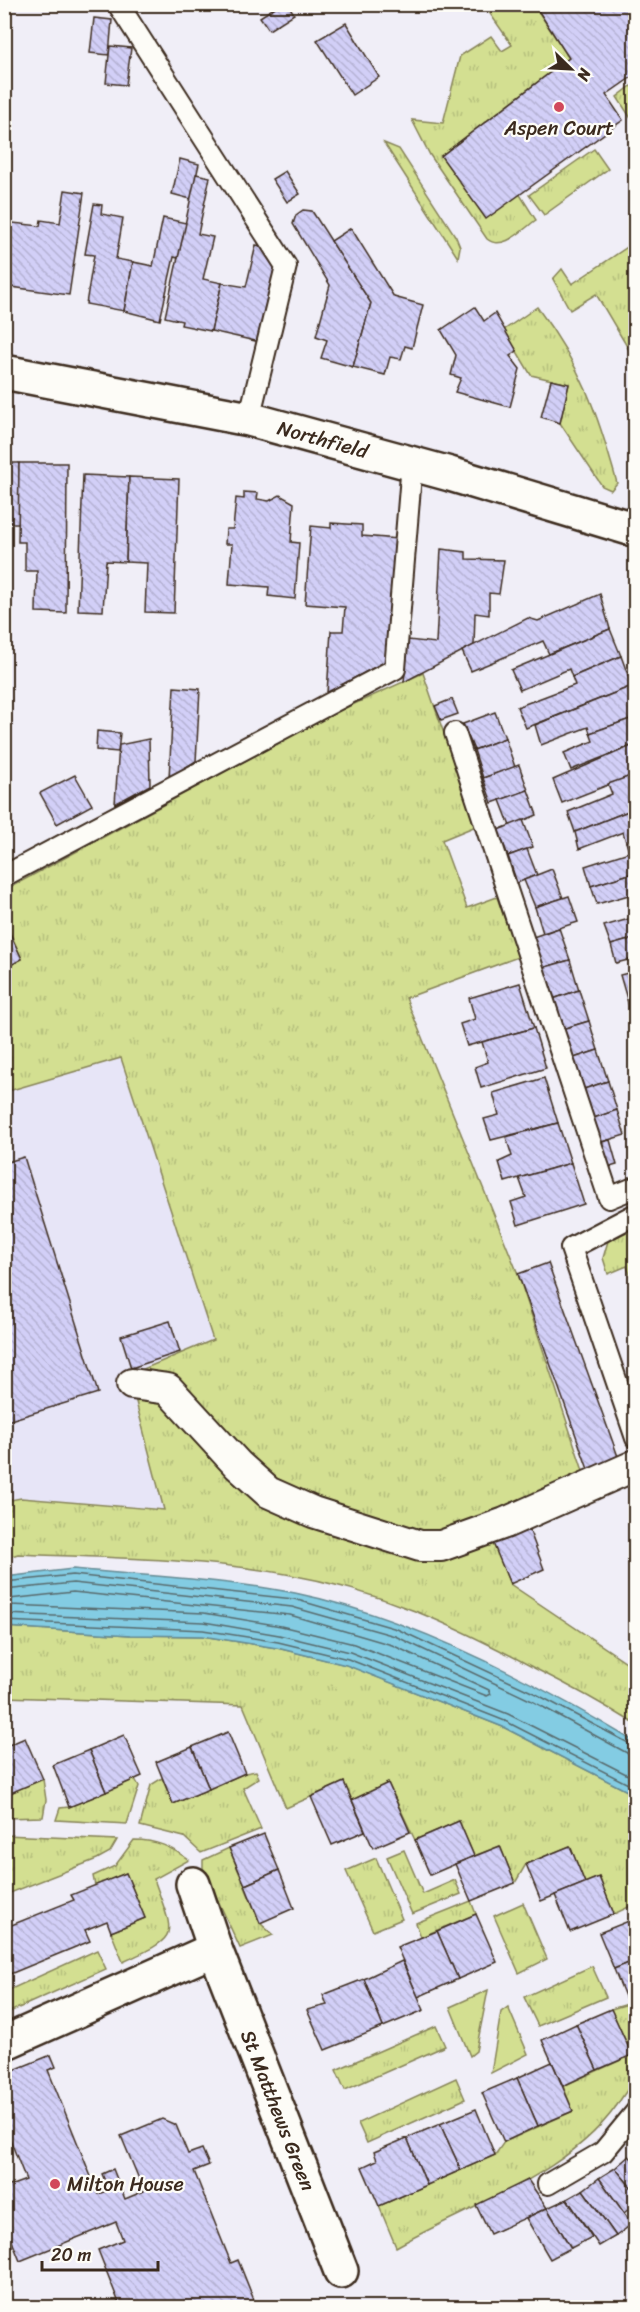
<svg xmlns="http://www.w3.org/2000/svg" width="640" height="2312" viewBox="0 0 640 2312" font-family="Sriracha,sans-serif">
  <style>
    .built { fill: #e7e5f7 }
    .grass { fill: url(#grass-tufts); stroke: #878458; stroke-width: 1.5 }
    .garden { fill: #d3df91; stroke: #878458; stroke-width: 1.5 }
    .water { fill: #83cce3; stroke: #668b94; stroke-width: 1.5 }
    .lines { fill: none; stroke-linecap: round; stroke-linejoin: round }
    .shore { stroke: #586b6d; stroke-width: 1.5 }
    .building { fill: url(#building-back-hatch); stroke: #3b2a1e; stroke-width: 1.5 }
    .service-casing { stroke: #3b2a1e; stroke-width: 24 }
    .pedestrian-casing { stroke: #3b2a1e; stroke-width: 34 }
    .minor-casing { stroke: #3b2a1e; stroke-width: 38 }
    .service { stroke: #fdfcf7; stroke-width: 20 }
    .pedestrian { stroke: #fdfcf7; stroke-width: 30 }
    .minor { stroke: #fdfcf7; stroke-width: 33 }
    .poi-dot { fill: #d1495b; stroke: #fdfcf7; stroke-width: 2 }
    .labels { text-anchor: middle; stroke-width: 4.5; stroke-linejoin: round; paint-order: stroke }
    .poi-label { font-size: 20px; fill: #3b2a1e; stroke: #fdfcf7 }
    .street-label { font-size: 20px; fill: #3b2a1e; stroke: #fdfcf7 }
  </style>
  <defs>
    <pattern id="grass-tufts" width="24" height="20" patternUnits="userSpaceOnUse" patternTransform="scale(1.5)"><rect width="24" height="20" fill="#d3df91"/><path d="M3 7l-1-3M5 7V3M7 7l1-3M15 17l-1-3M17 17v-4M19 17l1-3" fill="none" stroke="#b6c07d"/></pattern>
    <pattern id="building-back-hatch" width="6" height="6" patternUnits="userSpaceOnUse" patternTransform="scale(1.5)"><rect width="6" height="6" fill="#d2cff7"/><path d="M-1 5l2 2M0 0l6 6M5-1l2 2" fill="none" stroke="#b5b2d3"/></pattern>
  </defs>
  <rect width="100%" height="100%" fill="#f0eef7"/>
  <filter id="ink" filterUnits="userSpaceOnUse"><feTurbulence type="fractalNoise" baseFrequency=".0167" numOctaves="2"/><feDisplacementMap in="SourceGraphic" scale="12" xChannelSelector="R" yChannelSelector="G"/><feConvolveMatrix kernelMatrix="1 2 1 2 8 2 1 2 1" color-interpolation-filters="sRGB"/></filter>
  <g filter="url(#ink)">
    <path class="built" d="M5,890L406,998L518,1274L195,1513L21,1498L5,1501Z"/>
    <g class="grass">
      <path d="M484,5H534L569,58L441,156L486,218L519,193L536,220C523,229 503,252 487,239L430,155L412,120L443,123L460,56L491,36L502,51L512,45Z"/>
      <path d="M635,83V118L632,120L617,97Z"/>
      <path d="M384,143L399,149L456,237L460,247L458,258Z"/>
      <path d="M594,149L608,169L544,215L529,195Z"/>
      <path d="M635,242V284L631,287L635,295V360L596,294L570,310L553,279L562,269L572,284Z"/>
      <path d="M537,307C582,368 597,411 617,483L611,490L602,486L560,423L569,384L531,375L504,330Z"/>
      <path d="M423,673L476,826L442,840L467,908L497,897L518,957L406,998L518,1274L587,1483L491,1536L510,1584L635,1668V1724C603,1704 570,1686 536,1669C454,1625 378,1590 286,1574C198,1558 107,1558 18,1554L5,1558V1501L21,1498L164,1510L129,1375L213,1340L121,1058L5,1092L4,956L9,965L22,959L7,927L5,928V890L332,714Z"/>
      <path d="M635,1228V1291L627,1266L608,1274L603,1258L608,1241Z"/>
      <path d="M5,1627L130,1635L202,1636L277,1648L347,1665L503,1727L635,1795V1904L614,1914L599,1877L585,1883L570,1846L526,1864L515,1883L500,1846L474,1856L459,1821L415,1840L388,1783L352,1800L344,1782L286,1808L243,1705L5,1697Z"/>
      <path d="M256,1771L259,1778L243,1788L261,1829L201,1853L184,1837L140,1826L151,1785L162,1778L173,1804L245,1773Z"/>
      <path d="M43,1779L46,1800L43,1817L5,1818L4,1795Z"/>
      <path d="M135,1779L139,1786L127,1824L56,1820L60,1808L69,1807Z"/>
      <path d="M5,1835L117,1840L110,1852L97,1859L5,1895Z"/>
      <path d="M134,1840C157,1840 171,1847 189,1860L154,1879C174,1937 182,1935 123,1962L111,1932L145,1918L126,1873L95,1886L93,1876L115,1866Z"/>
      <path d="M229,1848L260,1923L273,1935L240,1948L203,1868V1860Z"/>
      <path d="M404,1850L423,1894L455,1880L461,1894L412,1914L387,1857Z"/>
      <path d="M376,1858L402,1919L373,1931L346,1871Z"/>
      <path d="M471,1901L476,1914L421,1937L416,1923Z"/>
      <path d="M523,1903L547,1959L519,1973L494,1916Z"/>
      <path d="M97,1950L106,1969L5,2014V1979L9,1990Z"/>
      <path d="M592,1966L606,1997L538,2026L524,1997Z"/>
      <path d="M628,2004L632,2013L635,2012C635,2028 640,2062 635,2076C633,2083 627,2090 623,2096C576,2173 471,2204 396,2247L379,2206L495,2155L504,2142L573,2111L563,2086L632,2055L611,2009Z"/>
      <path d="M436,2026L445,2046L345,2090L336,2070Z"/>
      <path d="M456,2078L465,2099L367,2143L358,2123Z"/>
    </g>
    <g class="garden">
      <path d="M488,1990L476,2051L470,2056L450,2007Z"/>
      <path d="M508,2007L528,2054L491,2073L501,2012Z"/>
    </g>
    <path class="water" d="M73,1569C146,1576 223,1579 295,1593C408,1616 537,1683 635,1742V1795L503,1727L346,1665L277,1648L202,1636L130,1635L5,1627V1577Z"/>
    <g class="lines">
      <g class="shore">
        <path d="M4,1582L73,1575L294,1599L397,1629L536,1694L636,1747"/>
        <path d="M4,1590L73,1583L292,1607L395,1636L532,1701L627,1753L636,1755"/>
        <path d="M73,1592L290,1615L392,1645L489,1690L491,1694L487,1696L354,1644L281,1626L204,1613L10,1605L7,1602L9,1599Z"/>
        <path d="M4,1614L204,1622L279,1635L350,1652L508,1714L636,1779"/>
        <path d="M4,1621L203,1630L278,1642L348,1659L505,1721L636,1788"/>
      </g>
    </g>
    <g class="building">
      <path d="M280,4H288L294,14L269,30L260,17Z"/>
      <path d="M534,4H630L636,12V60L632,62L636,74L606,95L623,120L486,219L441,156L569,58Z"/>
      <path d="M94,18L112,20L109,55L90,53Z"/>
      <path d="M346,23L379,77L352,95L317,40Z"/>
      <path d="M110,46L131,48L126,85L106,83Z"/>
      <path d="M180,159L199,164L191,199L172,194Z"/>
      <path d="M285,171L300,194L287,202L272,179Z"/>
      <path d="M196,174L210,177L198,234L213,237L203,279L222,283L211,331L181,325L182,321L165,317Z"/>
      <path d="M65,190L84,193L69,295L4,286V222L40,226L41,220L60,223Z"/>
      <path d="M94,204L102,205L101,214L123,218L116,259L133,262L124,311L86,304L94,255L85,254Z"/>
      <path d="M303,210L312,211L371,303L353,367L321,358L327,340L316,336L330,285L293,224L296,215Z"/>
      <path d="M163,218L186,223L178,258L174,257L160,320L124,311L133,262L153,266Z"/>
      <path d="M351,228L394,297L423,305L412,348L405,346L401,359L390,357L385,375L353,367L371,303L331,241Z"/>
      <path d="M256,245L265,247L278,265L260,342L211,331L222,283L246,287Z"/>
      <path d="M475,307L484,321L495,313L517,351L510,356L520,369L510,407L455,392L461,378L451,375L456,355L441,330Z"/>
      <path d="M551,380L569,384L560,423L541,417Z"/>
      <rect x="4" y="463" width="15" height="60"/>
      <path d="M19,463H67L66,613L36,612L37,571H25V542H18Z"/>
      <path d="M83,475L129,477L126,562L106,561L103,611L78,610Z"/>
      <path d="M129,477L179,479L174,613L145,612L147,563L126,562Z"/>
      <path d="M244,492L258,493L257,499L269,501L280,495L294,503L291,542L299,543L295,599L268,596L269,587L229,584L232,544H225L226,529H233L236,498L244,499Z"/>
      <path d="M331,523L362,525V536L398,539L388,660L327,693L331,631H343L345,607L305,604L311,526L331,528Z"/>
      <path d="M441,549L466,552V559L504,560L499,594L489,593V615L475,613L474,645L404,682L408,640L436,643Z"/>
      <path d="M600,594L610,629L549,654L543,641L471,671L462,651L528,618L538,621Z"/>
      <path d="M610,629L621,656L572,677L569,669L520,690L511,670Z"/>
      <path d="M621,656L632,686L526,728L517,707L575,685L572,677Z"/>
      <path d="M632,686L636,717L590,733L588,727L541,745L535,725Z"/>
      <path d="M174,687L200,689L196,761L169,778Z"/>
      <path d="M452,699L458,714L441,720L435,706Z"/>
      <path d="M495,712L505,738L474,750L463,724Z"/>
      <path d="M636,717V744L571,770L564,753L593,741L590,733Z"/>
      <path d="M97,731L120,733L118,752L96,750Z"/>
      <path d="M505,738L515,767L483,778L474,750Z"/>
      <path d="M149,739L150,785L115,804L119,745Z"/>
      <path d="M636,744V774L562,803L553,780Z"/>
      <path d="M519,765L528,790L492,803L483,778Z"/>
      <path d="M636,774V808L575,832L568,812L612,794L608,784Z"/>
      <path d="M75,775L92,805L57,824L40,793Z"/>
      <path d="M528,790L537,815L510,826L500,800Z"/>
      <path d="M636,808V839L626,842L623,832L579,849L575,832Z"/>
      <path d="M523,820L533,847L508,856L498,830Z"/>
      <path d="M636,839V872L591,886L585,866L629,852L626,842Z"/>
      <path d="M527,849L537,875L517,883L508,856Z"/>
      <path d="M552,869L563,898L535,907L524,880Z"/>
      <path d="M636,872V893L597,904L591,886Z"/>
      <path d="M569,896L578,922L543,933L535,907Z"/>
      <path d="M636,917V938L611,945L604,926Z"/>
      <path d="M7,927L22,959L9,966L4,956V928Z"/>
      <path d="M559,928L570,960L542,968L533,937Z"/>
      <path d="M636,938V958L616,963L611,945Z"/>
      <path d="M570,960L579,990L553,999L542,968Z"/>
      <path d="M636,971V1004L629,1006L620,975Z"/>
      <path d="M520,983L534,1028L467,1046L460,1024L475,1019L469,998Z"/>
      <path d="M579,990L589,1021L562,1029L553,999Z"/>
      <path d="M589,1021L598,1050L571,1059L562,1029Z"/>
      <path d="M534,1028L546,1068L481,1088L475,1067L488,1062L482,1042Z"/>
      <path d="M598,1050L608,1081L581,1090L571,1059Z"/>
      <path d="M544,1078L558,1123L491,1140L484,1119L499,1115L493,1093Z"/>
      <path d="M608,1081L617,1110L591,1119L581,1090Z"/>
      <path d="M617,1110L625,1135L598,1143L591,1119Z"/>
      <path d="M558,1123L571,1163L505,1182L499,1162L512,1156L506,1137Z"/>
      <path d="M610,1140L617,1165L606,1168L598,1143Z"/>
      <path d="M24,1157L98,1393L4,1422V1163Z"/>
      <path d="M571,1163L584,1204L518,1225L511,1202L526,1197L519,1178Z"/>
      <path d="M548,1263L620,1462L589,1472L518,1274Z"/>
      <path d="M170,1321L180,1352L131,1368L121,1336Z"/>
      <path d="M526,1521L544,1569L510,1584L490,1536Z"/>
      <path d="M228,1732L245,1773L209,1789L192,1747Z"/>
      <path d="M124,1735L142,1776L106,1792L89,1750Z"/>
      <path d="M25,1738L43,1779L6,1795L4,1747Z"/>
      <path d="M192,1747L209,1789L173,1804L156,1762Z"/>
      <path d="M89,1750L106,1792L69,1807L53,1765Z"/>
      <path d="M344,1782L365,1831L332,1845L311,1797Z"/>
      <path d="M388,1783L410,1832L373,1848L352,1800Z"/>
      <path d="M459,1821L474,1856L430,1875L415,1840Z"/>
      <path d="M264,1834L279,1870L245,1885L229,1848Z"/>
      <path d="M500,1846L515,1883L471,1901L455,1864Z"/>
      <path d="M570,1846L585,1883L541,1901L526,1864Z"/>
      <path d="M279,1870L294,1908L260,1923L245,1885Z"/>
      <path d="M126,1873L145,1918L111,1932L107,1921L85,1930L90,1941L10,1974L4,1959V1928L74,1900L71,1895Z"/>
      <path d="M599,1877L614,1914L570,1932L555,1895Z"/>
      <path d="M476,1914L497,1962L458,1979L437,1931Z"/>
      <path d="M636,1918V1960L614,1969L599,1933Z"/>
      <path d="M437,1931L458,1979L418,1997L397,1947Z"/>
      <path d="M636,1960V2012L632,2014L614,1969Z"/>
      <path d="M402,1961L424,2010L383,2027L364,1979Z"/>
      <path d="M364,1979L383,2027L325,2050L307,2010L327,2005L323,1995Z"/>
      <path d="M611,2009L632,2055L597,2070L576,2024Z"/>
      <path d="M576,2024L597,2070L563,2086L542,2040Z"/>
      <path d="M51,2055L56,2067L48,2070L98,2194L109,2190L102,2174L113,2169L125,2199L144,2191L121,2136L162,2119L176,2125L188,2154L202,2149L209,2165L194,2171L231,2263L238,2260L256,2305L249,2308H178L176,2302L163,2308H121L98,2250L123,2240L116,2222L20,2261L4,2221V2188L26,2180L4,2124V2074Z"/>
      <path d="M552,2062L573,2111L538,2126L517,2078Z"/>
      <path d="M517,2078L538,2126L504,2142L482,2093Z"/>
      <path d="M476,2109L495,2155L461,2170L440,2124Z"/>
      <path d="M440,2124L461,2170L427,2185L407,2138Z"/>
      <path d="M407,2138L427,2185L379,2206L362,2167L377,2160L374,2152Z"/>
      <path d="M629,2156L636,2163V2193L615,2168Z"/>
      <path d="M615,2168L636,2193V2203L624,2213L599,2178Z"/>
      <path d="M599,2178L632,2224L616,2236L583,2190Z"/>
      <path d="M528,2180L547,2208L490,2234L476,2205Z"/>
      <path d="M583,2190L616,2236L599,2246L567,2199Z"/>
      <path d="M567,2199L592,2237L571,2248L547,2208Z"/>
      <path d="M547,2208L571,2248L550,2259L526,2218Z"/>
    </g>
    <g class="lines">
      <g class="service-casing">
        <g id="service">
          <path d="M118,4L286,266L249,419"/>
          <path d="M455,733L609,1198L636,1187"/>
          <path d="M4,876L395,669L412,463"/>
          <path d="M636,1214L571,1248L636,1438"/>
          <path d="M548,2184L603,2152L636,2112"/>
        </g>
      </g>
      <g class="pedestrian-casing">
        <path id="pedestrian" d="M132,1384L168,1389L238,1465L268,1492L313,1512L420,1546H441L505,1523L636,1465"/>
      </g>
      <g class="minor-casing">
        <g id="minor">
          <path id="s1" d="M4,372L249,419L450,474L636,530"/>
          <path id="s2" d="M193,1884L215,1949L341,2271"/>
          <path d="M4,2043L215,1949"/>
        </g>
      </g>
      <use href="#service" class="service"/>
      <use href="#pedestrian" class="pedestrian"/>
      <use href="#minor" class="minor"/>
    </g>
  </g>
  <g class="poi-dot">
    <circle cx="559" cy="107" r="6"/>
    <circle cx="55" cy="2184" r="6"/>
  </g>
  <g class="labels">
    <g class="poi-label">
      <text x="559" y="135">Aspen Court</text>
      <text x="67" y="2191" text-anchor="start">Milton House</text>
    </g>
    <g class="street-label">
      <text dy="7" stroke="none"><textPath href="#s1" startOffset="326">Northfield</textPath></text>
      <text dy="7" stroke="none"><textPath href="#s2" startOffset="242">St Matthews Green</textPath></text>
    </g>
  </g>
  <rect width="640" height="2312" fill="none" stroke="#fdfcf7" stroke-width="24"/>
  <rect x="12" y="12" width="616" height="2288" fill="none" stroke="#3b2a1e" stroke-width="2" filter="url(#ink)"/>
  <g transform="translate(571 69) rotate(114)" stroke="#fdfcf7" stroke-width="4.5" paint-order="stroke">
  <path d="M0-4.5L10 22L0 15L-10 22Z" fill="#3b2a1e"/>
  <text y="-9" font-size="16" font-weight="bold" text-anchor="middle" fill="#3b2a1e">N</text>
  </g>
  <path d="M42 2261v9h116v-9" fill="none" stroke="#3b2a1e" stroke-width="3"/>
  <text x="51" y="2261" font-size="18" fill="#3b2a1e" stroke="#fdfcf7" stroke-width="4.5" paint-order="stroke">20 m</text>
</svg>
